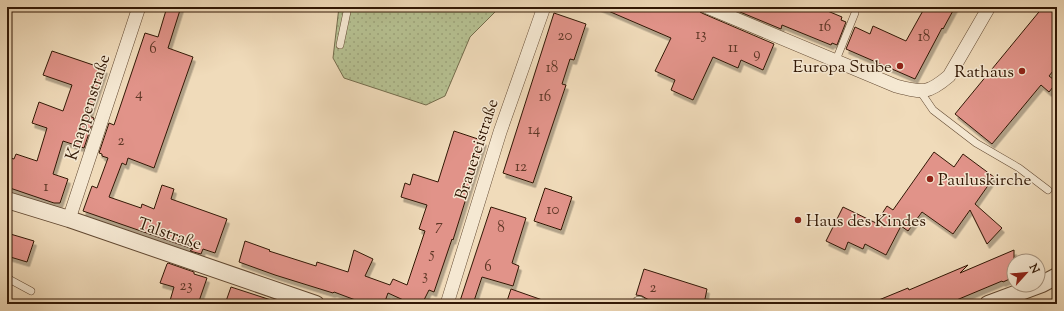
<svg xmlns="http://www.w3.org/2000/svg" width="1064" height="311" viewBox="0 0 1064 311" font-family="'Sorts Mill Goudy',serif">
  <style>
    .park { fill: url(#park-dots); stroke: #746c4c }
    .building { fill: #e19389; stroke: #321805; filter: url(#shadow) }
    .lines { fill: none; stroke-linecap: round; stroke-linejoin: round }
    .service-casing { stroke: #624932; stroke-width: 8 }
    .minor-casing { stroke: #624932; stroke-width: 14 }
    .tertiary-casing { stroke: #624932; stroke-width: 18 }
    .service { stroke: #f5e8d2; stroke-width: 7 }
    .minor { stroke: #f5e8d2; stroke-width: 13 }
    .tertiary { stroke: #f5e8d2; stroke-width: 16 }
    .poi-dot { fill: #8f2418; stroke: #f5e8d2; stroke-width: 1.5 }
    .labels { text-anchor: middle; stroke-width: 3; stroke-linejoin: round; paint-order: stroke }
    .number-label { font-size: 15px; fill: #5e3726 }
    .poi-label { font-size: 17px; fill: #321805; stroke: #f5e8d2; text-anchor: end }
    .street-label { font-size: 17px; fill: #321805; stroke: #f5e8d2 }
  </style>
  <defs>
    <pattern id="park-dots" width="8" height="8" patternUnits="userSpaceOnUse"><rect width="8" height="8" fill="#b6c192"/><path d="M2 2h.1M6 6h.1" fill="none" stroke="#9da57c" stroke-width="1.8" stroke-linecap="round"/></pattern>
    <filter id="shadow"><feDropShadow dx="2.5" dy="4.5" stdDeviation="0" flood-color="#0004"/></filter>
  </defs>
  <rect width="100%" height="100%" fill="#f0dbba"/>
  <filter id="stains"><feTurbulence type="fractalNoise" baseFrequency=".005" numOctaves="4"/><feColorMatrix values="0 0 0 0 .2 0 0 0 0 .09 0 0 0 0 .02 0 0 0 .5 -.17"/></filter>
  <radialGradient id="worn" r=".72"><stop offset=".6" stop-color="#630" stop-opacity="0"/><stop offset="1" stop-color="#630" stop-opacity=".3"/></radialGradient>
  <path class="park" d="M339,7H500L470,37L445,96L426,105L344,78L333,58Z"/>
  <g class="building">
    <path d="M167,7H181L168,48L193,57L154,168L128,158L126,165L122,163L109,197L141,208L142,204L154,209L162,185L174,189L171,199L227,219L215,253L203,249L201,254L190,251L193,249L83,211L92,186L97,188L108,158L102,156V154L99,153L109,123L114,125L145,33L158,37Z"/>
    <path d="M599,7H699L700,12L704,14L774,44L763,70L741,60L738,68L713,57L693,100L671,90L675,80L655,71L671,38Z"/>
    <path d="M728,7H818L842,17L841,20L846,22L837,45L832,43L831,45L782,25L781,29Z"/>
    <path d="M925,7H955L943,29L942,28L915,79L846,49L855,27L870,34L873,26L906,41Z"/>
    <path d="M1043,7H1057V66L1049,76L1057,82L1049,92L1041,85L992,144L955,114Z"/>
    <path d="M554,13L586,24L574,60L570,59L562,84L566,85L533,183L503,173Z"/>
    <path d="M52,51L105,69L89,116L94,118L84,148L63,141L53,174L68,179L60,203H54L7,187V157L14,159L16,154L37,161L47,128L32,123L39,102L63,111L72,85L43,75Z"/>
    <path d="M454,131L484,141L453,240L452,239L434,292L429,290L422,304H412L388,293L384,304H366L334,292L333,293L275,275L239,262L245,241L270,250L269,251L316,266L317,262L348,272L354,250L373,259L365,276L390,285L393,279L407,285L425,231L419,229L427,205L401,197L405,183L410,185L413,174L438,182Z"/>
    <path d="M934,152L954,167L963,154L994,177L975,204L1002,228L987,244L970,210L953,234L922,212L908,231L901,226L886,255L865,244L863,249L848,242L845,250L826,241L843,207L876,223L887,206L893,210Z"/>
    <path d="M545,188L572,197L561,230L534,221Z"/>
    <path d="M491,207L526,218L512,263L519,266L513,286L482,277L473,304H459Z"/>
    <path d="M7,233L34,241L27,262L7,256Z"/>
    <path d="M1014,250V277L1003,282L1002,281L947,304H869L908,288L909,290L968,265L960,273Z"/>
    <path d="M168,263L194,272V274L207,278L198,304H169L174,287L160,283L167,264Z"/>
    <path d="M644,269L707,289L704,304H663L647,299L642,296L636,295Z"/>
    <path d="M231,287L274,301L273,304H225Z"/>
    <path d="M511,289L548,302V304H506Z"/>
  </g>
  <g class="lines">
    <g class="service-casing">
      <g id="service">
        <path d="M340,45L348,7"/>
        <path d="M836,60L855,13V7"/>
        <path d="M920,91L933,110L976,143L1019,168L1048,190"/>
        <path d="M7,278L31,291"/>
      </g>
    </g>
    <g class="minor-casing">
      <g id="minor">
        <path d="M707,7L896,86C923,93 928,94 949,76L989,7"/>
        <path d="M69,219L139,7"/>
        <path d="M639,303L641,304"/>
        <path d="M447,304L500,132L544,7"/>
      </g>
    </g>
    <g class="tertiary-casing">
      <g id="tertiary">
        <path d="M7,200L69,219L316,304"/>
        <path d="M988,304L1042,284L1057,276"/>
      </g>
    </g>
    <use href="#service" class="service"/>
    <use href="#minor" class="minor"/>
    <use href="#tertiary" class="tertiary"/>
  </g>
  <g class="poi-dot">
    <circle cx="900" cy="66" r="4"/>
    <circle cx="1022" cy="71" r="4"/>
    <circle cx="930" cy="179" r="4"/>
    <circle cx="798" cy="220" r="4"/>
  </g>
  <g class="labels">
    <g class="number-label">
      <text x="825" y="31">16</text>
      <text x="701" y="39">13</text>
      <text x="565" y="40">20</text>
      <text x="924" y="41">18</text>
      <text x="733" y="52">11</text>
      <text x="153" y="53">6</text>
      <text x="757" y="58">9</text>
      <text x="552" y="72">18</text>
      <text x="139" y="98">4</text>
      <text x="545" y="101">16</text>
      <text x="534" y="134">14</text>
      <text x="121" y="145">2</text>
      <text x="521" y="171">12</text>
      <text x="46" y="191">1</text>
      <text x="553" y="214">10</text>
      <text x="439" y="230">7</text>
      <text x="501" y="232">8</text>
      <text x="432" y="258">5</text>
      <text x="488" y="271">6</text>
      <text x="425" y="280">3</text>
      <text x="186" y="290">23</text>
      <text x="653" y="292">2</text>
    </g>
    <g class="poi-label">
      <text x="892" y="72">Europa Stube</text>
      <text x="1014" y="77">Rathaus</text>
      <text x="938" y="185" text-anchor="start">Pauluskirche</text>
      <text x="806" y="226" text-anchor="start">Haus des Kindes</text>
    </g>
    <g class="street-label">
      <text transform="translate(87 107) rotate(-72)" y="6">Knappenstraße</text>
      <text transform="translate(476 149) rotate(-72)" y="6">Brauereistraße</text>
      <text transform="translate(170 233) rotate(19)" y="6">Talstraße</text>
    </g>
  </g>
  <rect width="1064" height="311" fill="none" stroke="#f0dbba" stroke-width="24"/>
  <rect x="8" y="8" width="1048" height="295" fill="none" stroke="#321805" stroke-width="2"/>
  <rect x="12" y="12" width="1040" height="287" fill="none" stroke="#321805"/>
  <g transform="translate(1026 273) rotate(63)"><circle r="19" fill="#f5e8d2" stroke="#a79580"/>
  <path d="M0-3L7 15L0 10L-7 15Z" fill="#8f2418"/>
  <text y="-6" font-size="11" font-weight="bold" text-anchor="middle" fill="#321805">N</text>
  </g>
  <rect width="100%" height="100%" filter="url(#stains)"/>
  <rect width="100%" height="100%" fill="url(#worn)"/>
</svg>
